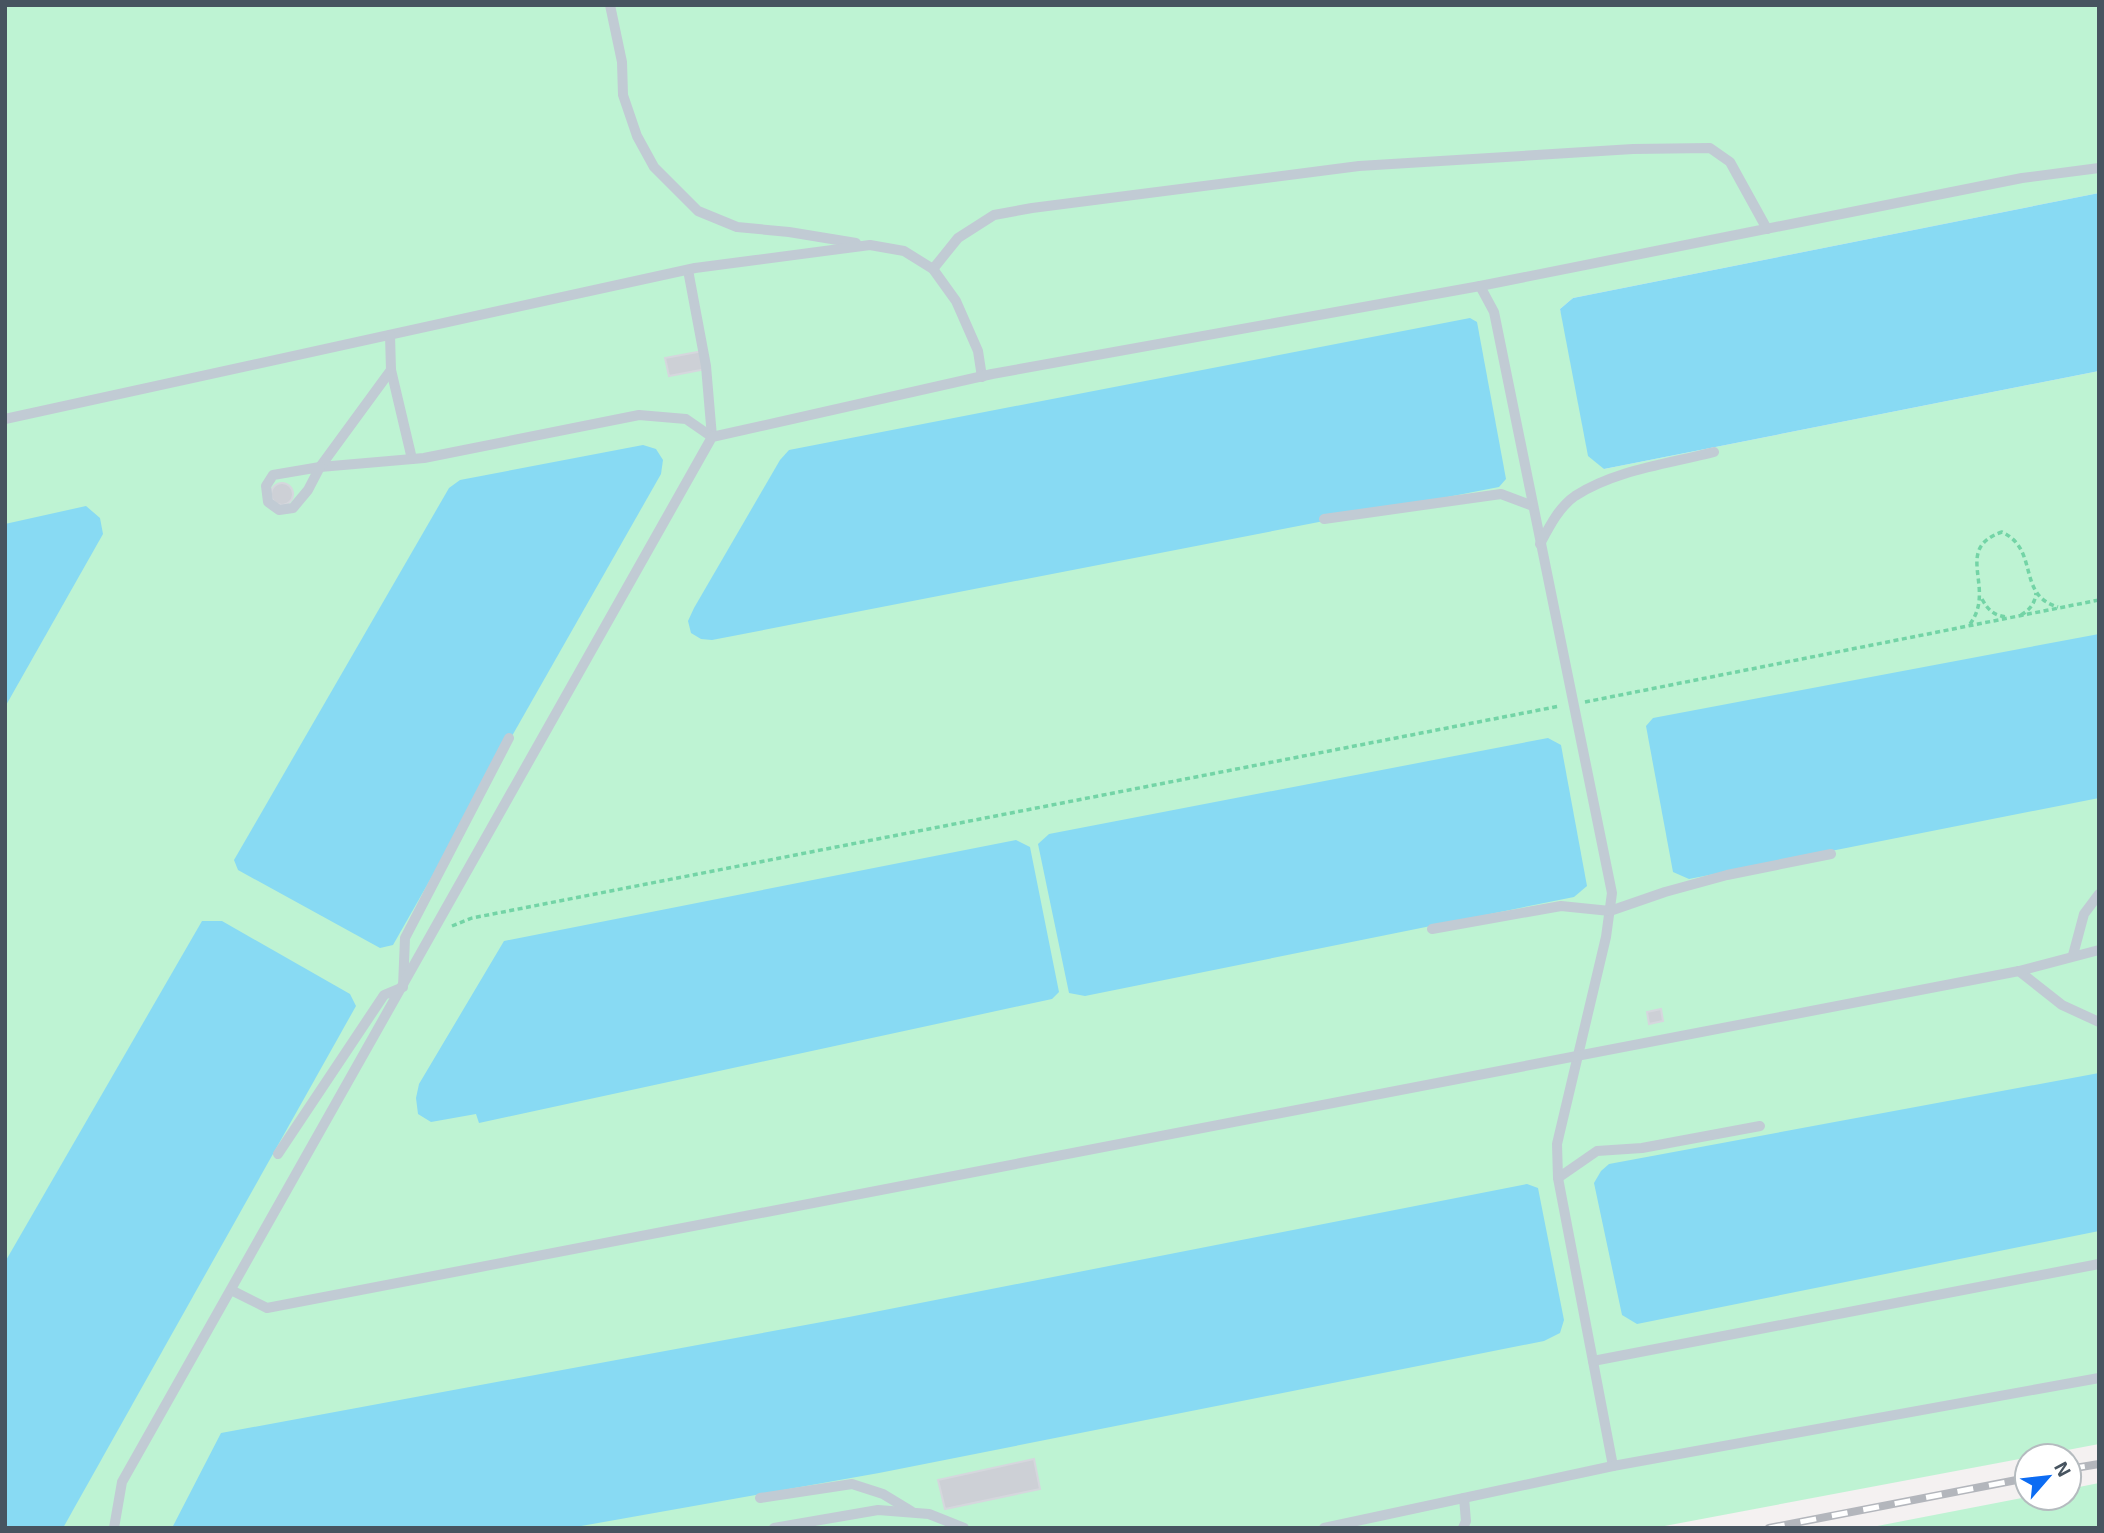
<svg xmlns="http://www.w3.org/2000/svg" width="2104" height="1533" viewBox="0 0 2104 1533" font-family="'Exo 2',sans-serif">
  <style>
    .green { fill: #bef3d3 }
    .water { fill: #88daf3 }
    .building { fill: #cdd0d6; stroke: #d5d7dd; stroke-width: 2 }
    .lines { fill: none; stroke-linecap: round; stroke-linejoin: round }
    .path { stroke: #73d4a6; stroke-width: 3.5; stroke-dasharray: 5 3.5; stroke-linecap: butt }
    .lane { stroke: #c1cbd4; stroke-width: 10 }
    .rail-casing { stroke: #b3b6bc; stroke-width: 8 }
    .rail { stroke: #fff; stroke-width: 5; stroke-dasharray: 16; stroke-linecap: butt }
  </style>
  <rect width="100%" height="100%" fill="#f4f1f1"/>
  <g class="green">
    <path d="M5,5H2099V193L1573,298L1560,309L1604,469L2099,371V1444L1654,1528H5Z"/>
    <path d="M2099,1483V1528H1867L2027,1497L2069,1498V1489Z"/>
  </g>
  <g class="water">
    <path d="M2099,193V371L1604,469L1588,456L1560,309L1573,298Z"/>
    <path d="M1470,318L1477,322L1506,479L1499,487L712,640L701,639L691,633L688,621L694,608L780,460L789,450Z"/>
    <path d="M643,445L656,449L663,460L661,474L393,945L380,948L238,870L234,860L449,488L460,480Z"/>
    <path d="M86,506L100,518L103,534L5,707V524Z"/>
    <path d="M2099,634V798L1689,879L1673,872L1646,726L1653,718Z"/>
    <path d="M1548,738L1561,745L1587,886L1574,897L1085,996L1069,993L1038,844L1049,834Z"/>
    <path d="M1016,840L1030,847L1059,992L1052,999L479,1123L476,1114L431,1122L418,1114L416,1098L419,1084L504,941Z"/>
    <path d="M202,921H222L350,994L356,1006L63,1528H5V1262Z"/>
    <path d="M2099,1073V1231L1637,1324L1622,1315L1594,1183L1601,1171L1609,1164Z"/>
    <path d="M1527,1184L1538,1188L1564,1320L1560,1333L1544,1341L879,1473L570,1528H172L221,1433L849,1317Z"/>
  </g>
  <g class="building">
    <path d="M703,351L706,369L669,376L665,358Z"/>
    <circle cx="282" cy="494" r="11"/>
    <path d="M1661,1009L1663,1021L1649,1024L1647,1012Z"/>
    <path d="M1034,1459L1040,1489L945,1509L938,1480Z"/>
  </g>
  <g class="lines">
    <g class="path">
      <path d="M1982,599C1988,610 1994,616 2008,617"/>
      <path d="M2021,615C2030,610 2035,603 2036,593"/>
      <path d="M1970,624C1997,588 1952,549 2002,532C2040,550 2016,595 2058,607"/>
      <path d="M1585,702L2099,600"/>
      <path d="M452,926L472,918L1560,706"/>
    </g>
    <g class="lane">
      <path d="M610,5L622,62L623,95L637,136L654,167L698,211L737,227L789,232L856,243"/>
      <path d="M933,269L958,238L994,215L1032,208L1359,166L1633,149L1710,148L1730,162L1767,229"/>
      <path d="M688,270L706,366L712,437"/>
      <path d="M1480,286L1494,312L1612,893L1606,937L1557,1144L1558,1178L1613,1466"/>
      <path d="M391,370L412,459"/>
      <path d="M5,419L695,268L870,245L904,251L933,269L956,301L978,351L982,377"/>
      <path d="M320,467L424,458L639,415L686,419L712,437"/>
      <path d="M320,467L391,370L390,335"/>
      <path d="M320,467L308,490L293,508L279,510L268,502L266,486L273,475Z"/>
      <path d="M1324,519L1501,494L1533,506"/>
      <path d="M1540,544C1549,527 1559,507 1575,496C1615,470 1668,464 1714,452"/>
      <path d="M1432,929L1561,906L1610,911L1665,892L1727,875L1831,854"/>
      <path d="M2073,955L2084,914L2099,894"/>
      <path d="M2019,971L2062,1005L2099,1022"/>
      <path d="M278,1154L384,995L403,987L405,938L509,738"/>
      <path d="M1558,1178L1597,1151L1642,1148L1760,1126"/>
      <path d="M231,1290L267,1308L2019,971L2099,950"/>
      <path d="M1593,1361L2099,1264"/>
      <path d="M760,1498L852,1484L883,1494L911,1511"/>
      <path d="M114,1528L122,1482L712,437L992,374L1480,286L2022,178L2099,168"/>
      <path d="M774,1528L878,1510L929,1514L964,1528"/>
      <path d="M1324,1528L1613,1466L2099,1378"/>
      <path d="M1463,1528L1466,1521L1464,1498"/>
    </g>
    <g class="rail-casing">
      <g id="rail">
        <path d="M2069,1469L2099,1464"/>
        <path d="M1769,1528L2027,1478"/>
      </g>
    </g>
    <use href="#rail" class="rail"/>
  </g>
  <rect width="2104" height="1533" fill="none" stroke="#475460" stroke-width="14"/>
  <g transform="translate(2048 1477) rotate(62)"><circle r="33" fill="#ffffff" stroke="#b5bbbf" stroke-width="2"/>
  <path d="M0-5L12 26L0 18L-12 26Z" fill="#0c6cf3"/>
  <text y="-10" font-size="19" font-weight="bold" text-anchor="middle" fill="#475460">N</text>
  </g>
</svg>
